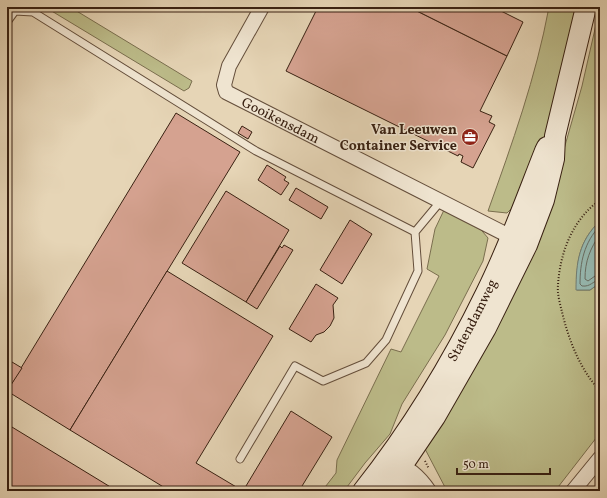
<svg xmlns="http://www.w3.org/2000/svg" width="607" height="498" viewBox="0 0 607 498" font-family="Vollkorn,serif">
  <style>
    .green { fill: #bcbb89; stroke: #7a6e4e }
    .water { fill: #96b8b0; stroke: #717c71 }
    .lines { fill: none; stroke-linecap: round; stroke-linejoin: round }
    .shore { stroke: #686c61; stroke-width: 1 }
    .building { fill: #d5a290; stroke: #392112 }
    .service-casing { stroke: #644e3b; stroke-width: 9 }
    .minor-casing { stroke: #644e3b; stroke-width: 16 }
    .secondary-casing { stroke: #392112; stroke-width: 22 }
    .path { stroke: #392112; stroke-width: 2; stroke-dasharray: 1 2; stroke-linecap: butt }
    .service { stroke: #efe4d0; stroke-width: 7 }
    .minor { stroke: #efe4d0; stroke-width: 14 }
    .secondary { stroke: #efe4d0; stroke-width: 20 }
    .labels { text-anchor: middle; stroke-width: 3; stroke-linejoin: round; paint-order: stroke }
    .street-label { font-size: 14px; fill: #392112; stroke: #efe4d0 }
    .poi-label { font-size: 14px; font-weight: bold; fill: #392112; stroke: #efe4d0; text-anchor: end }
  </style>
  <rect width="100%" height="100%" fill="#e6d5b6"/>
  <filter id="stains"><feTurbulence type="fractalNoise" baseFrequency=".005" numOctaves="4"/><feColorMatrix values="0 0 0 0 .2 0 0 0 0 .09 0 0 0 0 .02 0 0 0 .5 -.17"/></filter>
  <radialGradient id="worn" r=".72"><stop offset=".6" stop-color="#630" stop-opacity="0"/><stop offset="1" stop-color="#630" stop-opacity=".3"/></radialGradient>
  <g class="green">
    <path d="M45,7H70L192,81L189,88L184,91Z"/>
    <path d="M549,7H581L550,129L512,208L507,213L488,211C512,144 536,77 549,7Z"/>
    <path d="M600,7V221C579,241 576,262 577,290H590L600,283V433L555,491H447L424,447L550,198L582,86Z"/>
    <path d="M444,210L477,225L488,238L483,261L445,335L402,404L390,434L365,463L344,491H322L336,473L337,460L391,349L401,352L439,276L427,269L435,229Z"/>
  </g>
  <path class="water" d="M600,221V283L590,290H576C576,262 579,241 600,221Z"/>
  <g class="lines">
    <g class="shore">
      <path d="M600,226C584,242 580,263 580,284L582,286C591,287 592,281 600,280"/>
      <path d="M600,234C590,249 585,261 585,279L588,281L595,276L600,275"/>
    </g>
  </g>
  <g class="building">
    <path d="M318,7H409L507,56L480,111L492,116L489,122L495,125L473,168L461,162L463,156L459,154L458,156L286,71Z"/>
    <path d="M409,7H493L523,22L507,56Z"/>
    <path d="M176,113L240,152L70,430L7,391Z"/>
    <path d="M242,126L252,132L248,139L238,133Z"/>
    <path d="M267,165L286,177L284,180L289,183L281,195L258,180Z"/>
    <path d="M296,188L328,207L321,219L289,200Z"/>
    <path d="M226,191L289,230L246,302L182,263Z"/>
    <path d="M350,220L372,234L342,284L320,270Z"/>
    <path d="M284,245L293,250L257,309L246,302L280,246L282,248Z"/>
    <path d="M167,271L273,336L196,463L243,491L291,411L332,437L299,491H170L70,430Z"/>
    <path d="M316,284L338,298L333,305L334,318L330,326L324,332L316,335L311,342L289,329Z"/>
    <path d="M7,359L22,368L7,391Z"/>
    <path d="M7,424L117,491H7Z"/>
  </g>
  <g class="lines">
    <g class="service-casing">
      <g id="service">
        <path d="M7,22L15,11L33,12L256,151L415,232"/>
        <path d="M240,459L295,366L323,381L366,363L386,340L418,271L415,232L440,202"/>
      </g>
    </g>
    <g class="minor-casing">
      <g id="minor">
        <path id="s1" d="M262,7L229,66L224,85L226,92L519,241"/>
        <path d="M394,463C409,467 421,479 429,491"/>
        <path d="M391,470C397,480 408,484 418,491"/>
        <path d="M573,491L600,458"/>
      </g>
    </g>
    <g class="secondary-casing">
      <g id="secondary">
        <path id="s2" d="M363,491C411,430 452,363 486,293C509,247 526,199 545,151L547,147"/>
        <path d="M385,491L435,417L486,328L527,245L544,200L554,159L555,136L586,7"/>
      </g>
    </g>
    <g class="path">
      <path d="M600,200C573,219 560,252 558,285C557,293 560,304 562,312C569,341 580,369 600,391"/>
      <path d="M425,461L429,469"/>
      <path d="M596,491L600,487"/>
    </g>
    <use href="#service" class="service"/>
    <use href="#minor" class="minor"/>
    <use href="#secondary" class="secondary"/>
  </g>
  <defs>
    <g id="office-disc" transform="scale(0.9)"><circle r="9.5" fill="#8f2418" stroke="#efe4d0"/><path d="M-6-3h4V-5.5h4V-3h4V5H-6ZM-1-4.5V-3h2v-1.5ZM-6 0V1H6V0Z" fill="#fff"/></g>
  </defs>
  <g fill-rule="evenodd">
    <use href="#office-disc" x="470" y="137"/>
  </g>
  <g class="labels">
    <g class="street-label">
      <text dy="5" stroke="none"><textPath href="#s1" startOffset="156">Gooikensdam</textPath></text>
      <text dy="5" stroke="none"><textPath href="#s2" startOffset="203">Statendamweg</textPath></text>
    </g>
    <g class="poi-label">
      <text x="457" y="134">Van Leeuwen<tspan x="457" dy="16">Container Service</tspan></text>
    </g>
  </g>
  <rect width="607" height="498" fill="none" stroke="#e6d5b6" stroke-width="24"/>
  <rect x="8" y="8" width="591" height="482" fill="none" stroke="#392112" stroke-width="2"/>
  <rect x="12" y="12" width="583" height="474" fill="none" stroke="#392112"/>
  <path d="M457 468v6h93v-6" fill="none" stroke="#392112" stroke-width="2"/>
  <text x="463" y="468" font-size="12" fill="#392112" stroke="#efe4d0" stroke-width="3" paint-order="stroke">50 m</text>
  <rect width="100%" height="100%" filter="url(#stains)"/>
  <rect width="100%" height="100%" fill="url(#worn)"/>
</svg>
